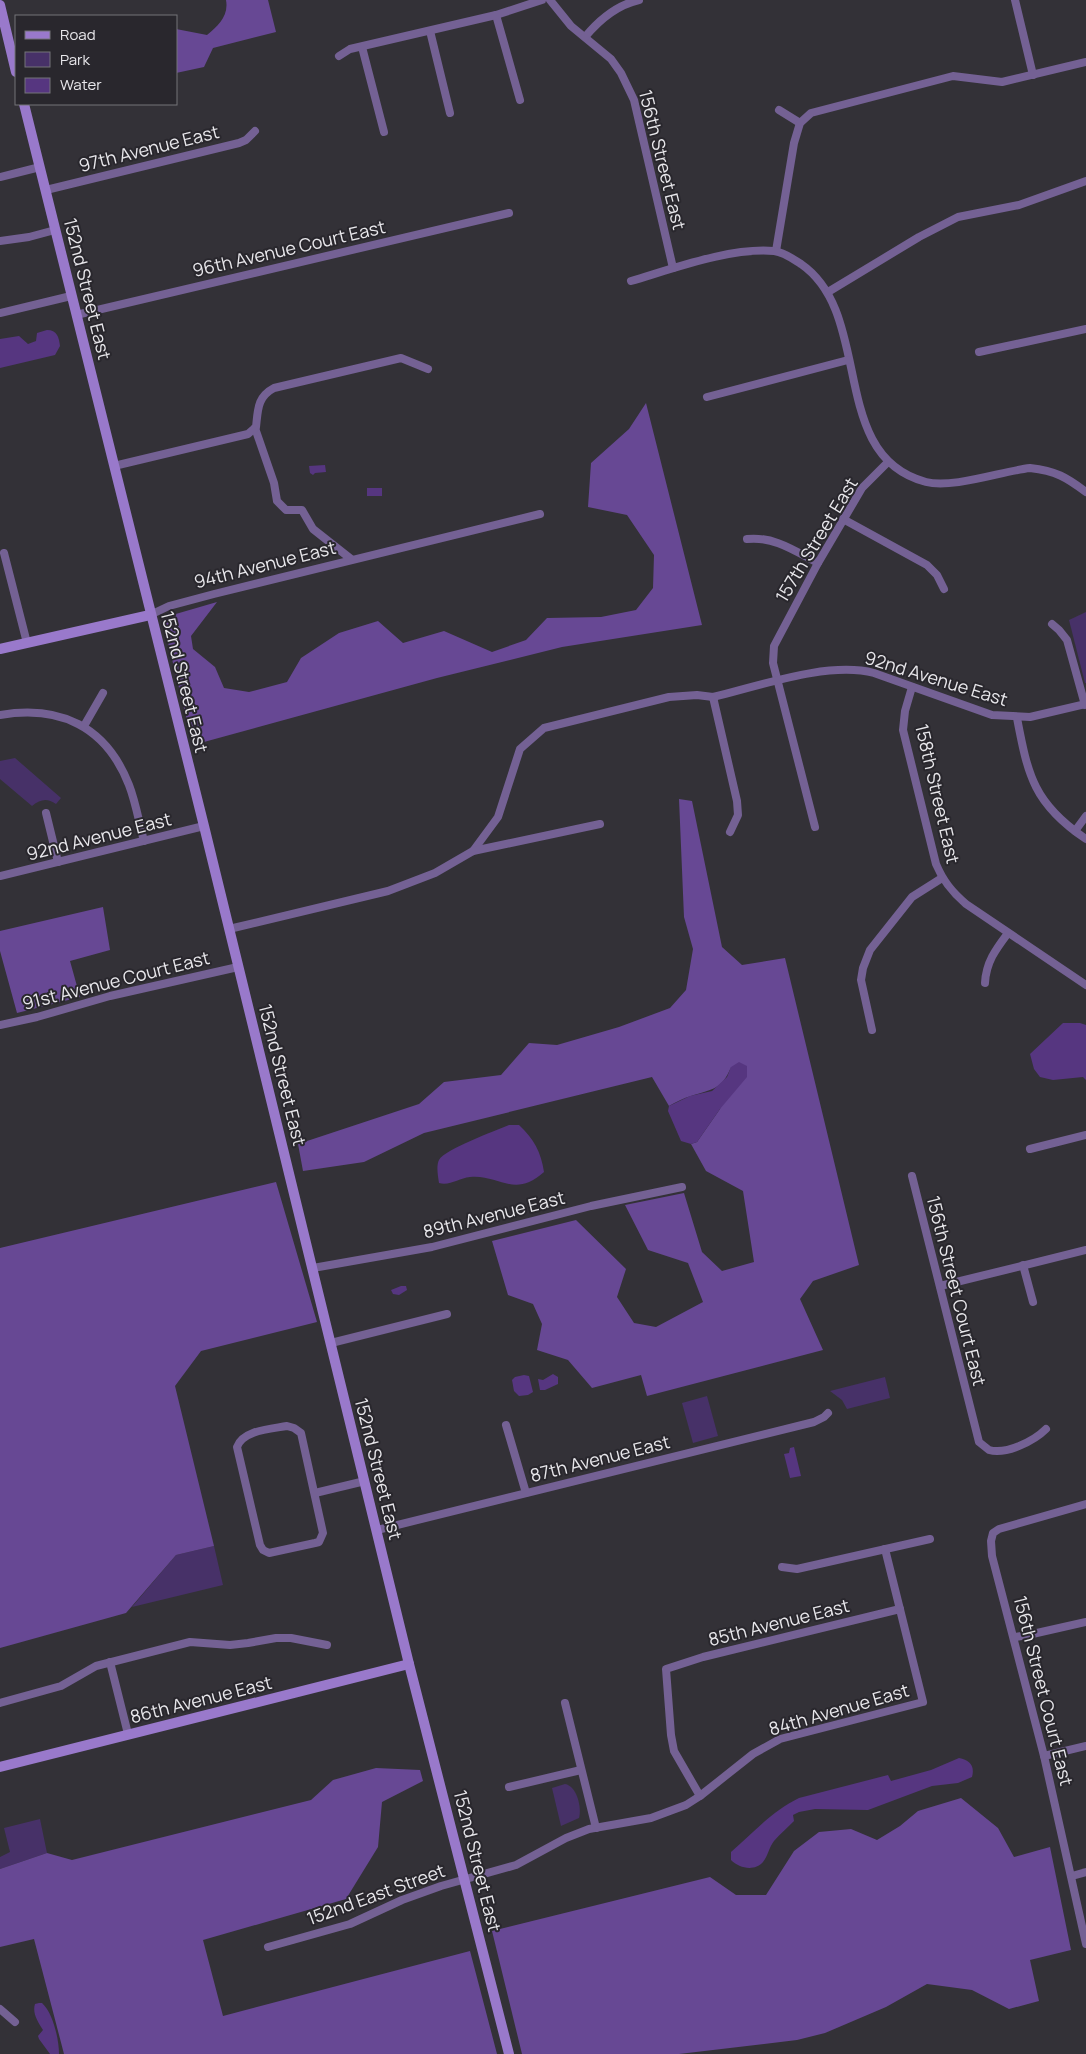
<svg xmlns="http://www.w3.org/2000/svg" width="1086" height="2054" viewBox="0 0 1086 2054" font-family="Manrope,sans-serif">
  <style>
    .green { fill: #473168 }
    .forest { fill: #674894 }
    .water { fill: #563680 }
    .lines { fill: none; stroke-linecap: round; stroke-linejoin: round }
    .street { stroke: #746194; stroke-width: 8 }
    .secondary { stroke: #9979cb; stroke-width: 10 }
    .labels { text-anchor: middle; stroke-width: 4; stroke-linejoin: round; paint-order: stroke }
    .street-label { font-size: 18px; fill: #e8e7eb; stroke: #29272d }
  </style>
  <rect width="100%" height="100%" fill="#333137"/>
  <g class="green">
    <path d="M1086,612V683H1085L1069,620Z"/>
    <path d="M15,758L61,798L56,804C47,798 41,799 32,806L0,779V761Z"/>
    <path d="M885,1377L890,1398L847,1409L842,1400L830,1391Z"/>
    <path d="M707,1396L718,1436L693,1443L682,1403Z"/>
    <path d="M214,1546L223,1585L132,1607L176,1555Z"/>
    <path d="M565,1784C577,1786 582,1808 579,1818L561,1826L552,1788Z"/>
    <path d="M40,1819L47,1853L0,1869V1857L10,1852L4,1828Z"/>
  </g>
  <g class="forest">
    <path d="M226,0H268L276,32L213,48L204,67L176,73V29L207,35C218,26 229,16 226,0Z"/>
    <path d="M646,403L702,625L562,647L437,678L193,745L162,618L217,602L191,636L193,649L215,667L224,688L249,692L287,682L301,658L339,633L378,621L403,643L444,631L492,652L526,640L547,618L601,617L636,610L653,588L654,555L627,515L588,507L591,463L629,429Z"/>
    <path d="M679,799L692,801L722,947L742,965L785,958L859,1265L813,1281L800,1299L823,1350L647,1396L641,1375L592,1388L568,1360L537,1350L542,1324L533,1304L508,1295L492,1241L576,1220L626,1269L617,1297L634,1323L656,1327L703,1302L688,1263L648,1250L625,1205L684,1193L702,1252L722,1271L754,1262L743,1191L706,1171L691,1144L697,1142L720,1109L731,1067C722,1090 712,1089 691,1096C684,1098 676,1102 669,1106L652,1077L424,1133L364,1162L303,1171L298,1144L419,1104L444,1082L501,1075L529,1043L557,1045L619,1027L670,1008L686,990L693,949L684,917Z"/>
    <path d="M103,907L110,950L70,961L80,997L17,1013L0,951V931Z"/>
    <path d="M276,1182L317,1322L201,1351L175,1386L214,1546L176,1555L126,1613L0,1648V1248Z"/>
    <path d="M376,1768L420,1770L423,1781L382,1802L378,1847L346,1899L203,1940L223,2016L470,1951L497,2054H64L34,1939L0,1947V1869L47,1853L72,1860L311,1800L333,1780Z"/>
    <path d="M961,1798L998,1828L1014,1857L1050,1847L1071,1950L1030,1960L1039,2001L1009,2009L972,1990L927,1984L886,2007L825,2033L797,2040L679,2054H522L492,1931L710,1877L736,1895H766L794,1851L819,1832L851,1829L877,1840L900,1826L918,1811Z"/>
  </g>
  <g class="water">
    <path d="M47,330C57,330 59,337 60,346L55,355L0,368V339L19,336L28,344L36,341L37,333Z"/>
    <path d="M325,465L326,472L315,473L313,475L310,473L309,466Z"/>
    <rect x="367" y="488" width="15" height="8"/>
    <path d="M1063,1023H1080L1086,1025V1080L1083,1077L1053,1080L1040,1077L1034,1069L1030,1054Z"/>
    <path d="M739,1062L747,1066V1077L720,1109L697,1142L691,1144L681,1141L668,1111L669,1106L690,1096L712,1091L727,1077L731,1067Z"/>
    <path d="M509,1125H519C534,1139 541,1152 544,1172C514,1199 499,1174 470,1177C459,1178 450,1186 439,1183C438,1176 436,1166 439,1160C445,1149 495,1131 509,1125Z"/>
    <path d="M401,1286H406L407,1290L399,1295L393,1294L391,1290Z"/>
    <path d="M553,1374L558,1377V1384L545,1390H540L538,1379L543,1380Z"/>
    <path d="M524,1375L529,1376L533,1392L528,1395L519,1396L514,1391L512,1380L515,1377Z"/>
    <path d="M794,1447L801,1476L790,1478L784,1454L789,1453L790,1448Z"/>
    <path d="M959,1758C970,1760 975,1766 972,1777L958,1783L932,1786L868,1810L815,1809L799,1812L793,1815L794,1821C788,1827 780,1834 774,1841C769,1847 768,1856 763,1862C754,1872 739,1868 731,1860V1852C753,1833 772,1811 799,1798L888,1775L891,1781L931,1770Z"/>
    <path d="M39,2003H42C53,2013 59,2039 59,2054H50L39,2039L38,2036L43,2030C38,2022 32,2013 35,2004Z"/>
  </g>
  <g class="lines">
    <g class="street">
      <path d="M550,0L571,26L611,59L621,73L634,100L673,268"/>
      <path d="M1015,0L1033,75"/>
      <path d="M496,15L520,100"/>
      <path d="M430,31L450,113"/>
      <path d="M585,37C599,20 617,5 639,0"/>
      <path d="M362,47L384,132"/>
      <path d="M339,56L350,49L496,15L542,0"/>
      <path d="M779,110L800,123"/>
      <path d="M0,177L40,167"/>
      <path d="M46,190L239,143L246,140L255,131"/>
      <path d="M0,241L29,237L55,230"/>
      <path d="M776,251L794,143L800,123L811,113L953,76L1002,82L1086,62"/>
      <path d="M631,281C672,269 731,247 774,251C784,252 793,259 801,264C875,315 827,456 926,482C952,489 1003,471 1030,468C1056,471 1066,477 1086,492"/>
      <path d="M828,292L919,237L958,217L1019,205L1086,181"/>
      <path d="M0,313L71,296"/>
      <path d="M76,315L509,213"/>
      <path d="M979,352L1086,329"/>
      <path d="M707,397L848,360"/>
      <path d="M255,428L274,483L277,501L286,510H302L313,529L351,559"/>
      <path d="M114,466L248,434L256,427C258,410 257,397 274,388L401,358L428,369"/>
      <path d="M843,519L927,565L937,575L944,589"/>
      <path d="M747,539C774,536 795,551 818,563"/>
      <path d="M4,553L27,643"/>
      <path d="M150,615L169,606L214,594L540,514"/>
      <path d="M1052,624L1059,630L1067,640L1085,705"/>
      <path d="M912,687L905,711L903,730L936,864C943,881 952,892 966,904L1086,985"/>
      <path d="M713,697L737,801L738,815L730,832"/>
      <path d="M0,715C60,705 106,726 129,785C136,803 139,823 144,841"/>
      <path d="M1017,718C1028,776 1034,804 1086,839"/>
      <path d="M84,726L103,693"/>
      <path d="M46,813L58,862"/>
      <path d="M815,827L773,663L774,646L818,563L862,488L888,462"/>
      <path d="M1075,831L1086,816"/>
      <path d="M473,851L498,817L520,749L544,728L669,697L697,695L713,697C759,686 828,661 874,673L992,715L1030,717L1086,704"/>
      <path d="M0,876L204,826"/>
      <path d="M229,929L388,891L435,873L473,851L600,824"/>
      <path d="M985,983C986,962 996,949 1008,933"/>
      <path d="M0,1025L37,1017L110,996L238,967"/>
      <path d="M872,1030L861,980L863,968L870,950L912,897L942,878"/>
      <path d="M1030,1149L1086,1135"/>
      <path d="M912,1176L979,1442L989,1450C1006,1455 1034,1441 1046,1429"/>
      <path d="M1023,1265L1033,1302"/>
      <path d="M313,1268L432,1247L591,1206L682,1187"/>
      <path d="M940,1286L1086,1250"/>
      <path d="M331,1343L447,1314"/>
      <path d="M506,1425L526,1493"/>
      <path d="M287,1426L294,1428L301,1433L323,1533L319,1542L315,1543L269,1553L263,1550L260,1545L237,1447C243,1430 271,1429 287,1426Z"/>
      <path d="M315,1493L365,1481"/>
      <path d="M1086,1504L999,1529L993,1533L991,1541L992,1556L1044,1756L1086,1944"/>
      <path d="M377,1530L814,1422L824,1417L828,1413"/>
      <path d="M782,1567L797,1569L930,1539"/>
      <path d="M1015,1637L1028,1635L1086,1622"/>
      <path d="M110,1662L128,1734"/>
      <path d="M0,1703L61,1686L96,1666L190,1642L230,1645L248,1643L276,1638H291L327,1645"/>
      <path d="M565,1703L596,1828"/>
      <path d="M1044,1756L1086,1746"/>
      <path d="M509,1787L581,1770"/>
      <path d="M700,1796L674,1751L671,1735L666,1669L703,1657L900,1609"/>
      <path d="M1072,1876L1086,1872"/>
      <path d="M268,1947L350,1924L402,1900L441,1886L516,1865L566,1838L589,1829L651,1818L686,1805L700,1796L753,1754L780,1739L923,1702L885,1549"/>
      <path d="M0,2009L15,2022"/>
    </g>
    <g class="secondary">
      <path d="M0,5L16,72"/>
      <path d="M24,104L204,826L409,1664L509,2054"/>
      <path d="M0,649L150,615"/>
      <path d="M0,1767L409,1664"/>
    </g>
  </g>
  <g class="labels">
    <g class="street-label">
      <text transform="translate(149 149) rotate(-14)" y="6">97th Avenue East</text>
      <text transform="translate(662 160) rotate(76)" y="6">156th Street East</text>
      <text transform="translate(289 249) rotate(-13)" y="6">96th Avenue Court East</text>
      <text transform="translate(87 289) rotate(76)" y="6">152nd Street East</text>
      <text transform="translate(817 540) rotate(-59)" y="6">157th Street East</text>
      <text transform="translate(265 565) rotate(-14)" y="6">94th Avenue East</text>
      <text transform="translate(936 679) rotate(17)" y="6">92nd Avenue East</text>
      <text transform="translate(184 682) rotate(76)" y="6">152nd Street East</text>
      <text transform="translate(937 794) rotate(77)" y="6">158th Street East</text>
      <text transform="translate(99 837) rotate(-14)" y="6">92nd Avenue East</text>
      <text transform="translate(116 981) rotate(-14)" y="6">91st Avenue Court East</text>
      <text transform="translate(282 1075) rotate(76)" y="6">152nd Street East</text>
      <text transform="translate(494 1215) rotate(-14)" y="6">89th Avenue East</text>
      <text transform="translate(956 1291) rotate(76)" y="6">156th Street Court East</text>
      <text transform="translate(600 1459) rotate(-14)" y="6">87th Avenue East</text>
      <text transform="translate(378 1469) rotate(76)" y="6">152nd Street East</text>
      <text transform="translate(779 1623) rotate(-14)" y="6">85th Avenue East</text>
      <text transform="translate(1043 1691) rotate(76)" y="6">156th Street Court East</text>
      <text transform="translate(201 1700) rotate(-14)" y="6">86th Avenue East</text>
      <text transform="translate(839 1710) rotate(-16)" y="6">84th Avenue East</text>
      <text transform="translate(477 1861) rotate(76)" y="6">152nd Street East</text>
      <text transform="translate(376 1895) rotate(-20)" y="6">152nd East Street</text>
    </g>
  </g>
  <rect x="15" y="15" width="162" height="90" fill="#29272d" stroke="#757479"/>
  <rect x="25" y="31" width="25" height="8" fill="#9979cb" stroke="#757479"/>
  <text x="60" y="40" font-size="15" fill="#e8e7eb">Road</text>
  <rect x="25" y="52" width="25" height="15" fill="#473168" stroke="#757479"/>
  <text x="60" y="65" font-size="15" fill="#e8e7eb">Park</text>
  <rect x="25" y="78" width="25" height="15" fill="#563680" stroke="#757479"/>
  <text x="60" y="90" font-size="15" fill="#e8e7eb">Water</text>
</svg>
